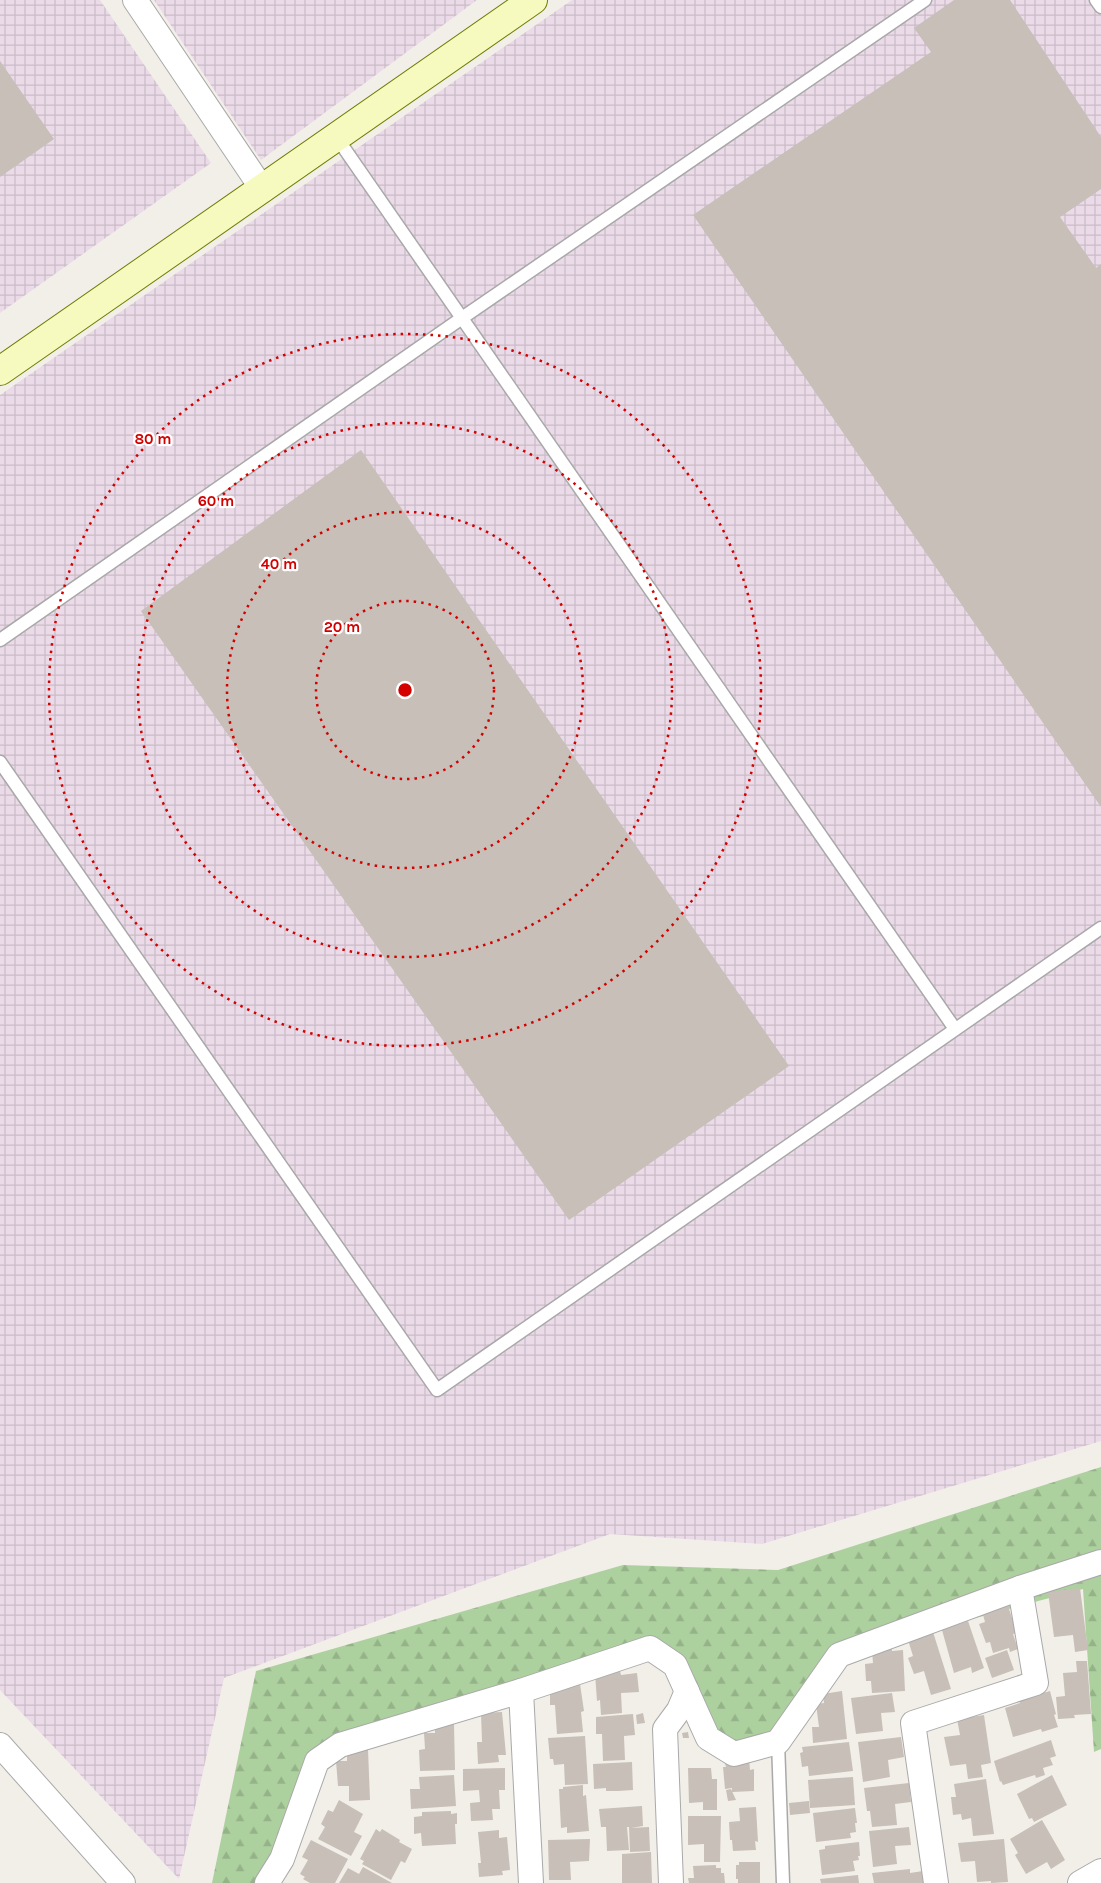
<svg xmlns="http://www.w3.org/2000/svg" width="1101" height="1883" viewBox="0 0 1101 1883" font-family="Karla,sans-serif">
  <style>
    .industrial { fill: url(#industrial-grid) }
    .forest { fill: url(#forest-firs) }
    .building { fill: #c7bfb8 }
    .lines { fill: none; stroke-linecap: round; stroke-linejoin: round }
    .lane-casing { stroke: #a9a9a9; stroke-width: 15 }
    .street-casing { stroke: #a9a9a9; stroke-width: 26 }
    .secondary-casing { stroke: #707d05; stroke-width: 30 }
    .lane { stroke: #fff; stroke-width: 12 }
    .street { stroke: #fff; stroke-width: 24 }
    .secondary { stroke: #f7fabf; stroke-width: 28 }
    .ring { fill: none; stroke: #d40000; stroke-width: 2.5; stroke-dasharray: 2.5 5 }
    .centre { fill: #d40000; stroke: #fff; stroke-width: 2.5 }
    .ring-label { font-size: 15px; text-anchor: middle; font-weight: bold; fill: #d40000; stroke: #fff; stroke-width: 4.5; stroke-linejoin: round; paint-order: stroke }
  </style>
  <defs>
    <pattern id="industrial-grid" width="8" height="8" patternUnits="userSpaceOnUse" patternTransform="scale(1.25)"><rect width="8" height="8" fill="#ebdbe8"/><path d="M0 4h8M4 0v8" fill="none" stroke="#c9bcc7"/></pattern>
    <pattern id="forest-firs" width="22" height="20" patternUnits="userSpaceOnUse" patternTransform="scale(1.25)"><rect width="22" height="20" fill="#add19e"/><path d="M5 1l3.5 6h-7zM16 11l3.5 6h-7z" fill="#95b388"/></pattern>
  </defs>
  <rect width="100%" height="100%" fill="#f2efe9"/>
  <g class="industrial">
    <path d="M0,0H100L211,163L0,313Z"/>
    <path d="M154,0H477L261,160Z"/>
    <path d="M572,0H1101V1441L762,1544L610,1534L224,1678L179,1879L0,1690V395Z"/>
  </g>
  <path class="forest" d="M1101,1467V1749L1094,1752L1083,1589L839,1655L778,1742L734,1754L650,1648L317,1761L267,1883H212L256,1671L623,1565L778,1570Z"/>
  <g class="building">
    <path d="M954,0H1010L1101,137V189L1060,217L1096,268L1101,264V807L693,215L931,52L914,28Z"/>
    <path d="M0,61L54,139L0,177Z"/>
    <path d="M361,450L789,1066L569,1220L141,611Z"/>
    <path d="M1080,1588L1088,1650L1075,1652L1073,1635L1054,1637L1048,1592Z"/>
    <path d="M1008,1606L1017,1633L1013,1634L1018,1649L1010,1652L1009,1648L993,1653L990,1642L986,1643L979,1624L985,1622L982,1611Z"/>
    <path d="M968,1621L984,1668L972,1673L971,1667L954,1673L942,1630Z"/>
    <path d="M933,1632L951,1689L931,1695L924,1671L914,1674L908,1658L913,1656L908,1640Z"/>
    <path d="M892,1649V1651L903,1650L905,1691L872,1693L871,1681H866L865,1664L873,1663L872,1651Z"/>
    <path d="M1007,1650L1014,1670L992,1678L985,1658Z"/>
    <path d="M1076,1661H1087L1091,1714L1074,1715L1075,1718L1058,1719L1056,1697L1065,1696L1063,1673L1077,1672Z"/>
    <path d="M620,1671L621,1675L637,1673L639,1692L621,1693L622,1713L601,1715L600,1700L597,1701L595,1673Z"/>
    <path d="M580,1684L584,1711L581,1712L583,1732L557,1734L555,1705H550V1692L552,1685Z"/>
    <path d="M842,1691L847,1739L813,1743L812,1727H819L816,1704L824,1703L823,1694Z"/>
    <path d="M1050,1691L1056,1714L1054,1715L1058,1727L1042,1732L1041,1729L1013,1737L1005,1708L1020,1703L1019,1700Z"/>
    <path d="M892,1693L895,1712L881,1713L883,1731L856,1734L851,1698Z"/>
    <path d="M502,1712L506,1755H498L499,1762L478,1764L477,1742H482L481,1713Z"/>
    <path d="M643,1713L645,1723L637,1724L636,1715Z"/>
    <path d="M633,1714L635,1735L624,1736L625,1760L603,1761L602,1734H596V1717Z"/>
    <path d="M984,1715L991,1763L981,1765L983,1777L968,1779L966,1764L950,1766L944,1737L960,1735L957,1719Z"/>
    <path d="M435,1724H454L455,1770L420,1771L419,1750L425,1749L424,1733H435Z"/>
    <path d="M688,1732L689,1738H683L682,1733Z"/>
    <path d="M585,1736L588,1784L565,1785L564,1764L554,1765L553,1759H550L548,1738Z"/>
    <path d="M901,1737L904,1757L888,1760L890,1777L863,1782L858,1742Z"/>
    <path d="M1051,1740L1056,1756L1050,1758L1053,1765L1043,1768L1045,1775L1036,1778L1035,1775L1003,1785L1001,1781L1000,1782L994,1761Z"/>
    <path d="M849,1742L853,1771L809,1776L808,1766L802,1767L800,1753L803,1752L802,1747Z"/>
    <path d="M347,1749H368L370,1800L349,1801V1786H338L336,1761H347Z"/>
    <path d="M749,1758L750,1770L754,1769V1791L732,1792V1788L725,1789L723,1767H726L724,1760Z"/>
    <path d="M632,1762L633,1790L618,1791H606V1788L594,1789L593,1764Z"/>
    <path d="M505,1768V1790H499L500,1809H492L493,1820L471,1821L470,1803L480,1802L479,1790L463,1791V1769Z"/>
    <path d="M688,1768H711L712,1779H717V1810H703V1802L689,1803Z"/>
    <path d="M454,1775L456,1806L411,1809L410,1789H420L419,1777Z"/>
    <path d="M1052,1775L1067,1805L1034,1822L1032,1818L1029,1819L1017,1794Z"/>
    <path d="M853,1777L855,1805L810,1808L808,1780Z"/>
    <path d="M986,1779L994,1834L973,1836L971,1818L962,1820L961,1814L953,1815L951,1797H956L954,1784Z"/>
    <path d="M909,1783L911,1802L895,1804L897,1825L872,1827L870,1811H867L864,1788Z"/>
    <path d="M583,1785V1796L586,1795L589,1831L567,1833V1827L561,1828L559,1789H563V1787Z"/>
    <path d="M731,1789L736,1800L728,1801L726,1790Z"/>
    <path d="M339,1800L363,1814L354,1832L362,1836L351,1856L318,1839L325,1827L321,1824L328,1810L333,1812Z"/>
    <path d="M809,1801L810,1813L790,1815L789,1803Z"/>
    <path d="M642,1806L643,1826L631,1828L649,1827L650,1851L630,1852L629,1827H627L629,1850L607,1851L606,1827H601L599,1809Z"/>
    <path d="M756,1807L758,1842L755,1841L756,1850L733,1851L732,1840H730L729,1822L740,1821L739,1808Z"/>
    <path d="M855,1808L857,1823H855L856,1832L850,1833L851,1838L816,1842L813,1813Z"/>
    <path d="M451,1811V1814L457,1813V1824H455L456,1844L422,1846L421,1833L414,1834V1817L422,1816V1812Z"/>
    <path d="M688,1816H721L720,1862H704V1844L688,1845Z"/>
    <path d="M1042,1820L1065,1860L1051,1869L1047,1862L1026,1874L1015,1855L1018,1853L1010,1839Z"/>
    <path d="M909,1827L911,1845L895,1846L897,1864L873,1867L869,1831Z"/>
    <path d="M376,1829L380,1832L382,1829L400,1840L399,1842L412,1849L405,1863L401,1861L391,1880L362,1864L364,1861L360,1859Z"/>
    <path d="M499,1830V1838L507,1837L510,1870L502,1871L503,1875L479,1877L478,1863H481L478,1832Z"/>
    <path d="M590,1839L589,1861L570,1862L571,1880H549L548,1840Z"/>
    <path d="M1004,1839L1008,1882L991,1883V1881L977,1882L975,1861L961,1862L958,1843Z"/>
    <path d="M311,1840L348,1859L335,1883H310L303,1879L305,1877L300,1874L308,1860L302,1857Z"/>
    <path d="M859,1842L860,1856H858L859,1860L853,1861L855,1871L822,1875L819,1850L825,1849V1846Z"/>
    <path d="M651,1852L652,1883H622V1854Z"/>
    <path d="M739,1862H760V1883H738V1879H736V1865H739Z"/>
    <path d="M716,1865V1868H721V1873H724L725,1883H689L688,1878H694L693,1866Z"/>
    <path d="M363,1867L392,1883H339L348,1868L359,1874Z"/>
    <path d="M910,1869V1873L923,1871L925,1883H874L872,1873Z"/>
    <path d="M858,1875L859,1883H821L820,1879Z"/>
  </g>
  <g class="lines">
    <g class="lane-casing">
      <g id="lane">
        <path d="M1096,0L1101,7"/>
        <path d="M337,138L955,1029"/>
        <path d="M0,640L462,318L925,0"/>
        <path d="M0,762L437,1390L1101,928"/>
        <path d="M778,1742L783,1883"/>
      </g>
    </g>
    <g class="street-casing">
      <g id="street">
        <path d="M135,0L263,190"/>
        <path d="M521,1691L531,1883"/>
        <path d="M0,1745L123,1883"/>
        <path d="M267,1883L282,1859L317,1761L340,1745L521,1691L650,1648L675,1665L708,1738L734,1754L778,1742L839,1655L1020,1588L1101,1562"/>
        <path d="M671,1883L665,1729L679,1710L687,1691"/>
        <path d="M936,1883L913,1723L1036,1683L1020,1588"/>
        <path d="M1080,1883L1101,1871"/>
      </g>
    </g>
    <g class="secondary-casing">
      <path id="secondary" d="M0,371L533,0"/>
    </g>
    <use href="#lane" class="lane"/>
    <use href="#street" class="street"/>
    <use href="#secondary" class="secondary"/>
  </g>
  <g class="ring">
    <circle cx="405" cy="690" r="89"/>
    <circle cx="405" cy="690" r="178"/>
    <circle cx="405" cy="690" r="267"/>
    <circle cx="405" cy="690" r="356"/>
  </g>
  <circle cx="405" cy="690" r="8" class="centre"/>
  <g class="ring-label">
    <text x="153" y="444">80 m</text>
    <text x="216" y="506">60 m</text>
    <text x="279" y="569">40 m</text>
    <text x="342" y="632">20 m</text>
  </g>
</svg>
